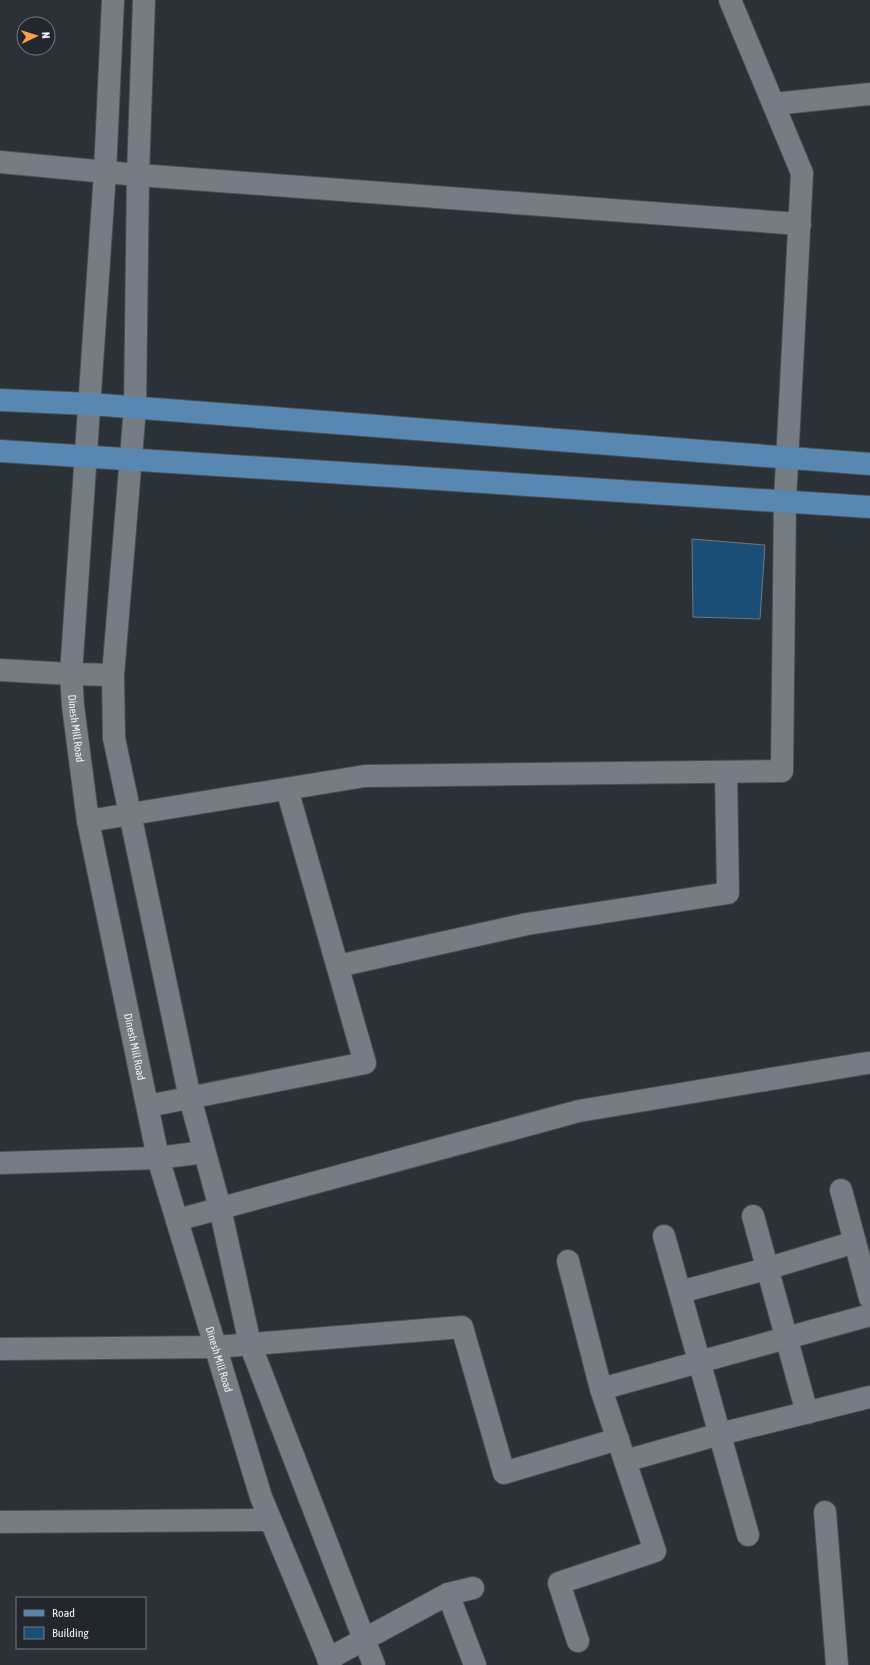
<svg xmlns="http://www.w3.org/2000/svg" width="870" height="1665" viewBox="0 0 870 1665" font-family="'Asap Condensed',sans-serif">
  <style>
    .building { fill: #1b4e77; stroke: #6f777e }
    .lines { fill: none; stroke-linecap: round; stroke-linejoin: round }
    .minor-casing { stroke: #474d52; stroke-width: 24 }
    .major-casing { stroke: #474d52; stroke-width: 24 }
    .minor { stroke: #757c83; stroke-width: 22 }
    .major { stroke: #5887b1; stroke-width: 22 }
    .labels { text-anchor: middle; stroke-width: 3.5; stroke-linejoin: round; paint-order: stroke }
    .street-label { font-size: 11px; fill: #edf1f5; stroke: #21272d }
  </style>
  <rect width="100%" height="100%" fill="#2a3137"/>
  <path class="building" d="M692,539L765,545L760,619L693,617Z"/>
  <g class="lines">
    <g class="minor-casing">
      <g id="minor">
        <path id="s1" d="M113,0L105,172L71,674L73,706L88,821L158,1158L261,1497L331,1665"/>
        <path d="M144,0L138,175L135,408L113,675L114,738L190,1098L220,1208L250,1344L374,1665"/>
        <path d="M774,104L870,94"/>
        <path d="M0,162L138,175L800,224"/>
        <path d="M0,670L71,674L113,675"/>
        <path d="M88,821L365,776L782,771L785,501L802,173L730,0"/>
        <path d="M338,966L527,924L728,893L726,772"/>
        <path d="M148,1106L365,1063L287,789"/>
        <path d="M0,1163L158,1158L204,1152"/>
        <path d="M841,1190L870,1298"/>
        <path d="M753,1216L807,1413"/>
        <path d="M177,1220L579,1111L867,1063"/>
        <path d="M664,1236L748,1535"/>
        <path d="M568,1261L601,1389L655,1551L559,1583L578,1641"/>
        <path d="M680,1292L766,1269L855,1242"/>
        <path d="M0,1349L215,1347L462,1327L504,1473L618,1439"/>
        <path d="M601,1389L870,1315"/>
        <path d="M625,1461L720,1434L870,1397"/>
        <path d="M825,1512L837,1665"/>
        <path d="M0,1522L270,1520"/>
        <path d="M448,1594L475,1665"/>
        <path d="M328,1659L448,1594L473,1588"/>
      </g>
    </g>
    <g class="major-casing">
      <g id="major">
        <path d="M0,400L90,404L870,464"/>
        <path d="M0,451L870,507"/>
      </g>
    </g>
    <use href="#minor" class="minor"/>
    <use href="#major" class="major"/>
  </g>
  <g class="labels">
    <g class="street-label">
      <text dy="4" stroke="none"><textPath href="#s1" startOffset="730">Dinesh Mill Road</textPath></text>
      <text dy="4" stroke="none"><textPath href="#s1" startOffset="1054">Dinesh Mill Road</textPath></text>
      <text dy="4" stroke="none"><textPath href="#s1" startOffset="1378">Dinesh Mill Road</textPath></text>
    </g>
  </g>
  <rect x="16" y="1597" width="130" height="52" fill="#21272d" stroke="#73787d"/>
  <rect x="24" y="1610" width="20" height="6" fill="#5887b1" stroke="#73787d"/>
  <text x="52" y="1617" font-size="12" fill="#edf1f5">Road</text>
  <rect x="24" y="1627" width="20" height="12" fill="#1b4e77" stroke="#73787d"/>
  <text x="52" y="1637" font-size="12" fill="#edf1f5">Building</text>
  <g transform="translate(36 36) rotate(86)"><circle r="19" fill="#21272d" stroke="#73787d"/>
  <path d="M0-3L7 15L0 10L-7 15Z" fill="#f9a04c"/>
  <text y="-6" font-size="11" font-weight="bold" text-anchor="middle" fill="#edf1f5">N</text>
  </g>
</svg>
